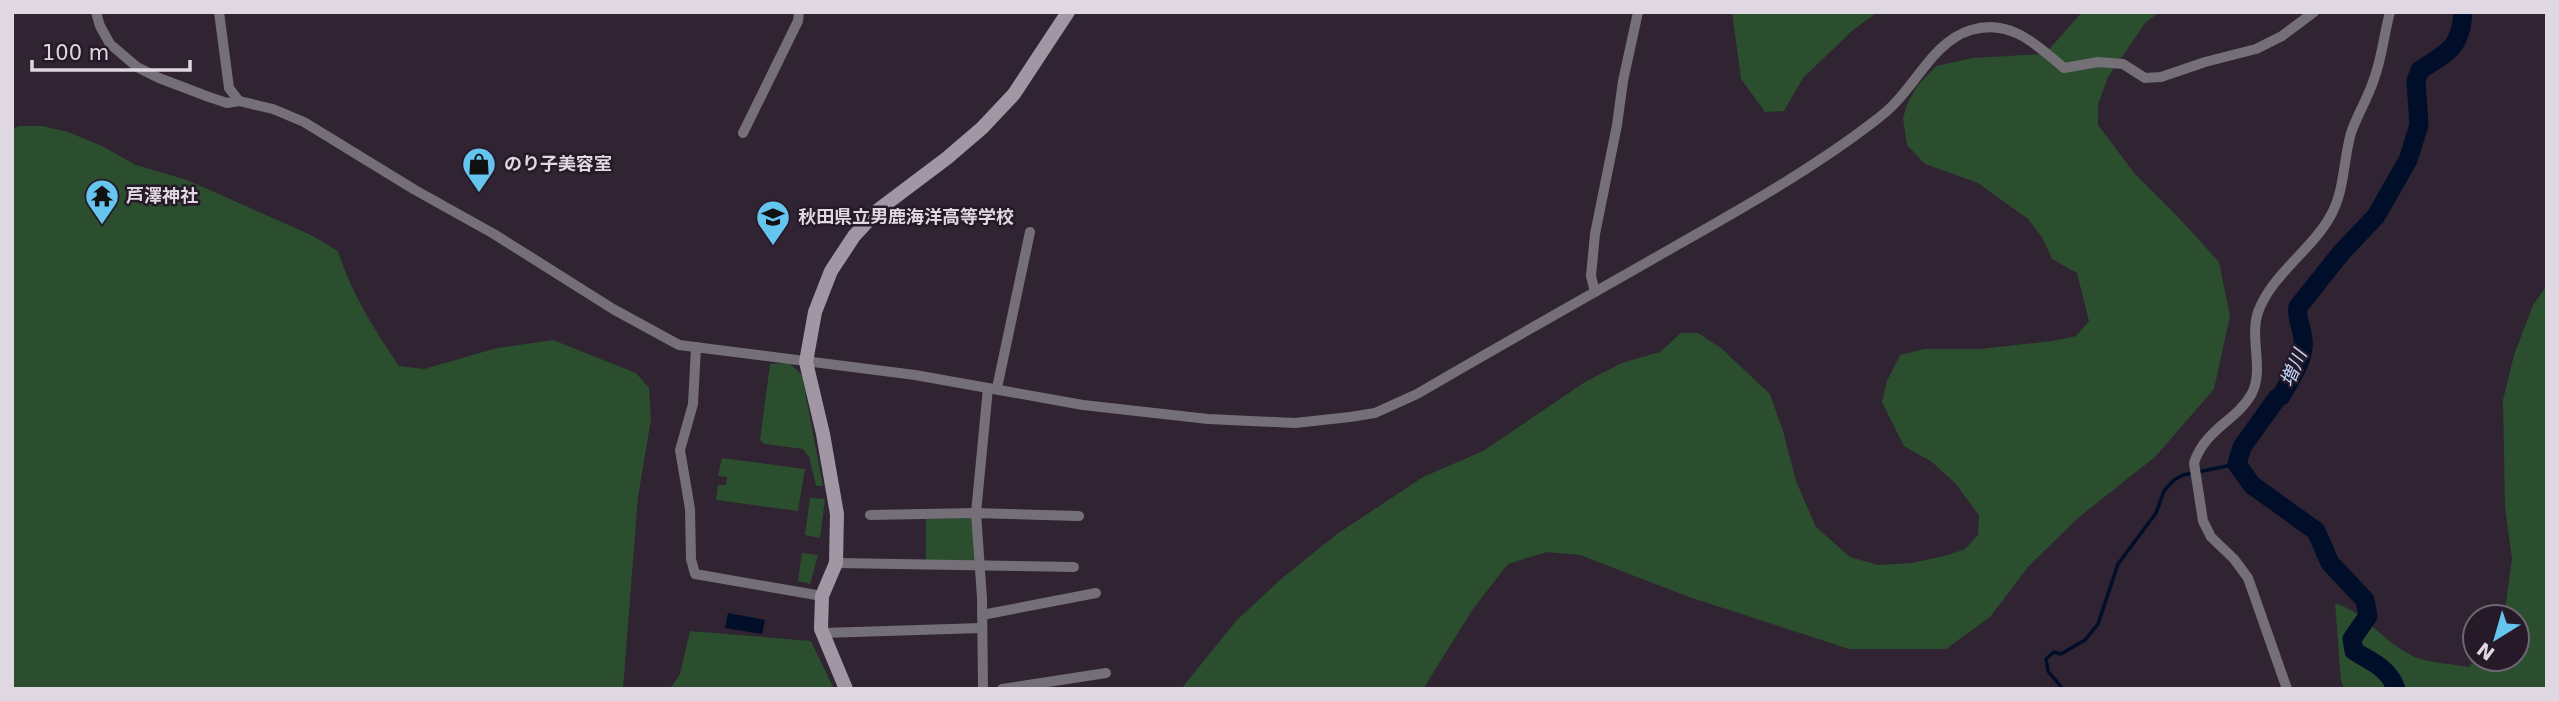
<svg xmlns="http://www.w3.org/2000/svg" width="2559" height="701" viewBox="0 0 2559 701" font-family="'DejaVu Sans','Noto Sans JP',sans-serif">
  <style>
    .green { fill: #2a4e2e }
    .water { fill: #000e29 }
    .lines { fill: none; stroke-linecap: round; stroke-linejoin: round }
    .stream { stroke: #000e29; stroke-width: 3.5 }
    .river { stroke: #000e29; stroke-width: 19 }
    .street { stroke: #756f77; stroke-width: 10 }
    .secondary { stroke: #a197a4; stroke-width: 14 }
    .labels { text-anchor: middle; stroke-width: 5; stroke-linejoin: round; paint-order: stroke }
    .poi-label { font-size: 18px; font-weight: bold; fill: #dfd7e1; stroke: #261928; text-anchor: start }
    .water-label { font-size: 19px; font-style: italic; fill: #bfd7f8; stroke: #261928 }
  </style>
  <rect width="100%" height="100%" fill="#302332"/>
  <g class="green">
    <path d="M1732,12H1878L1853,30L1803,78L1784,111L1765,112L1741,79Z"/>
    <path d="M2082,12H2160L2146,22L2108,77L2098,104V125L2135,174L2178,217L2219,262L2230,316L2214,389L2155,457L2079,517L2028,567L1990,617L1946,649H1849L1689,597L1580,555L1547,552L1508,564L1473,609L1423,689H1181L1236,621L1281,579L1337,534L1423,477L1483,451L1585,382L1622,363L1660,352L1681,333H1698L1721,348L1770,394L1783,431L1796,481L1816,527L1850,557L1878,565L1912,563L1948,555L1965,549L1978,535L1979,515L1955,483L1932,462L1904,446L1882,402L1887,381L1900,355L1924,349H1980L2053,341L2076,336L2089,321L2077,273L2052,259L2042,237L2028,219L1978,183L1925,164L1907,145L1903,118L1908,102L1918,85L1936,66L1972,58L2045,54Z"/>
    <path d="M19,126H42L68,132L102,146L136,165L187,180L311,235L338,251C351,293 374,329 399,366L424,369L497,348L553,340L636,373L649,388L651,419L638,497L623,689H12V129Z"/>
    <path d="M2547,285V689H2344L2341,681L2335,603C2366,613 2385,644 2415,657C2431,663 2452,664 2469,667L2475,659H2517V617H2504L2512,559L2505,507L2503,400L2514,355L2533,305Z"/>
    <path d="M789,363L802,375L823,486H816L809,457L803,449L764,444L760,440L770,364Z"/>
    <path d="M722,458L805,469L798,511L716,500L718,485H726L727,477L718,476Z"/>
    <path d="M810,498L825,499L820,538L805,535Z"/>
    <path d="M973,518L975,564L926,561V519Z"/>
    <path d="M802,553L818,555L810,584L798,581Z"/>
    <path d="M690,631L811,641L834,689H670L680,674Z"/>
  </g>
  <path class="water" d="M728,613L765,620L762,634L725,628Z"/>
  <g class="lines">
    <path class="stream" d="M2063,689L2048,671L2046,659L2054,652L2061,654L2085,640L2098,624L2118,564L2156,513L2164,491L2174,480L2183,475L2237,464"/>
    <path class="river" d="M2396,689C2389,668 2372,662 2354,651L2352,639L2368,616L2365,600L2330,563L2316,531L2252,485L2237,464L2242,447L2277,398L2281,396C2290,380 2306,358 2303,339C2302,327 2296,319 2298,307L2341,253L2376,216L2408,160L2419,125L2416,81L2420,70C2447,53 2461,48 2463,12"/>
    <g class="street">
      <path d="M96,12L100,26L110,44L137,67L159,78L209,97L227,103L239,101L273,109L304,122L415,190L494,234L613,309L679,345L915,375L1083,405L1208,419L1295,423L1350,417L1375,413L1417,394C1504,343 1592,294 1679,244C1744,207 1812,169 1872,123C1880,117 1889,110 1896,102C1919,78 1937,40 1971,30C2010,18 2037,45 2064,68L2098,62L2123,64L2145,78L2161,77L2205,62L2256,49L2282,36L2314,12"/>
      <path d="M219,12L229,88L239,101"/>
      <path d="M743,133L798,21L799,12"/>
      <path d="M1595,292L1591,276L1595,234L1617,125L1623,81L1638,12"/>
      <path d="M696,347L693,404L680,450L690,509L691,559L695,574L822,596"/>
      <path d="M997,388L1030,232"/>
      <path d="M870,515L976,513L1079,516"/>
      <path d="M836,563L1074,567"/>
      <path d="M982,615L1096,593"/>
      <path d="M823,633L982,628"/>
      <path d="M983,689L982,598L976,513L988,388"/>
      <path d="M1002,689L1106,673"/>
      <path d="M2287,689L2248,578L2234,559L2211,537L2203,521L2194,463C2205,429 2236,421 2251,395C2265,370 2249,339 2258,312C2272,274 2312,250 2331,215C2345,189 2343,161 2351,133C2357,115 2368,98 2374,79C2382,58 2384,34 2390,12"/>
    </g>
    <path class="secondary" d="M846,689L821,629L822,596L836,563L837,514L823,434L806,362L815,312L831,271L854,236L878,210L947,158L982,128L1014,94L1068,12"/>
  </g>
  <defs>
    <g id="shop-pin" transform="scale(1.75)"><path d="M0 17L-7.5 6A9.5 9.5 0 1 1 7.5 6Z" fill="#65c5ee" stroke="#261928"/><path d="M-5-2.5h2.3a2.7 3.5 0 0 1 5.4 0H5L5.5 6h-11ZM-1.5-2.5h3a1.5 2.3 0 0 0-3 0Z" fill="#111"/></g>
    <g id="temple-pin" transform="scale(1.75)"><path d="M0 17L-7.5 6A9.5 9.5 0 1 1 7.5 6Z" fill="#65c5ee" stroke="#261928"/><path d="M0-6L5-2H3V0L6.5 2.5H4V6H1.5V3h-3V6H-4V2.5H-6.5L-3 0V-2H-5Z" fill="#111"/></g>
    <g id="school-pin" transform="scale(1.75)"><path d="M0 17L-7.5 6A9.5 9.5 0 1 1 7.5 6Z" fill="#65c5ee" stroke="#261928"/><path d="M0-5L7-2L0 1L-7-2ZM-4 1L0 2.5L4 1V4Q0 6-4 4Z" fill="#111"/></g>
  </defs>
  <g fill-rule="evenodd">
    <use href="#shop-pin" x="479" y="164"/>
    <use href="#temple-pin" x="102" y="196"/>
    <use href="#school-pin" x="773" y="217"/>
  </g>
  <g class="labels">
    <g class="poi-label">
      <text x="504" y="170">のり子美容室</text>
      <text x="126" y="202">芦澤神社</text>
      <text x="798" y="223">秋田県立男鹿海洋高等学校</text>
    </g>
    <g class="water-label">
      <text transform="translate(2293 368) rotate(-67)" y="7">増川</text>
    </g>
  </g>
  <rect width="2559" height="701" fill="none" stroke="#dfd7e1" stroke-width="28"/>
  <g transform="translate(2496 638) rotate(217)"><circle r="33" fill="#261928" stroke="#706572" stroke-width="2"/>
  <path d="M0-5L12 26L0 18L-12 26Z" fill="#65c5ee"/>
  <text y="-10" font-size="19" font-weight="bold" text-anchor="middle" fill="#dfd7e1">N</text>
  </g>
  <path d="M32 60v10h158v-10" fill="none" stroke="#dfd7e1" stroke-width="3.5"/>
  <text x="42" y="60" font-size="21" fill="#dfd7e1" stroke="#261928" stroke-width="5" paint-order="stroke">100 m</text>
</svg>
